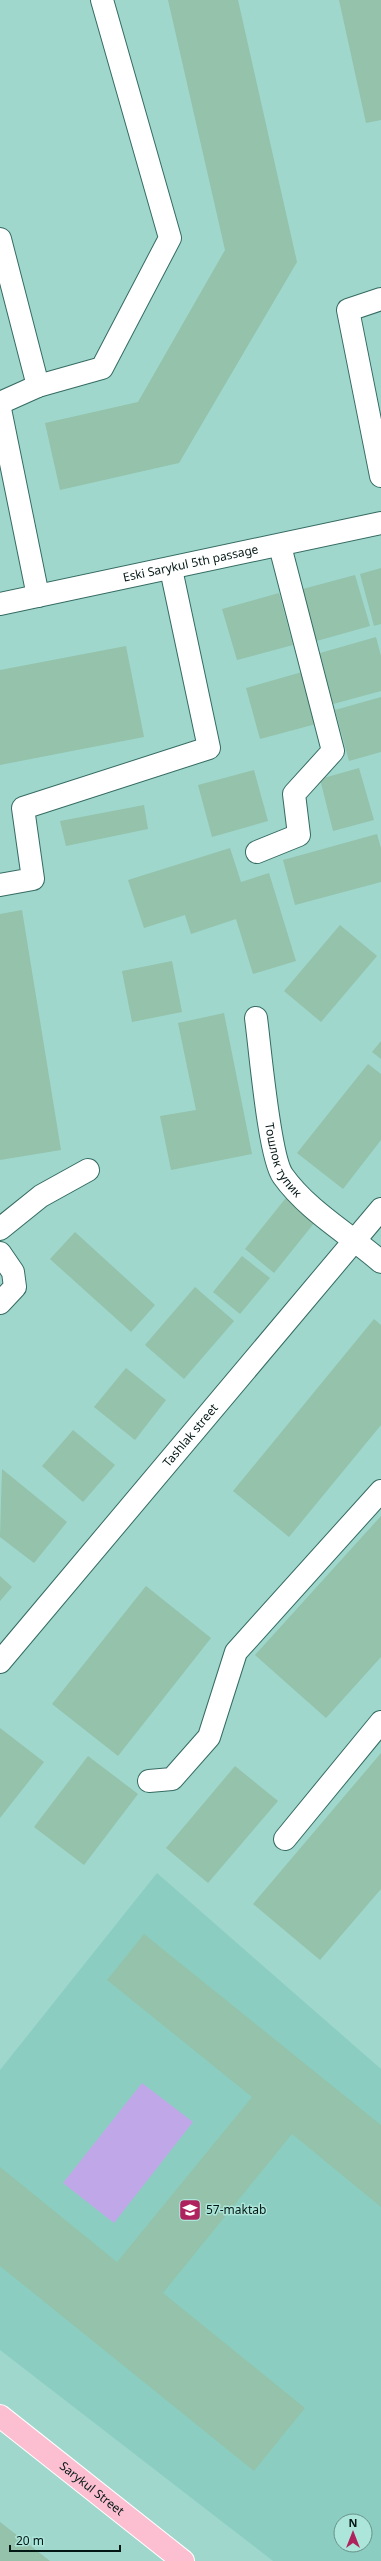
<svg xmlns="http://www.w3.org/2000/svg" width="381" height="2561" viewBox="0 0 381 2561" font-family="'Noto Sans',sans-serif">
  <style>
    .built { fill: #8bcec1; fill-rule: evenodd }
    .green { fill: #c0a8e8 }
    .building { fill: #94c2aa }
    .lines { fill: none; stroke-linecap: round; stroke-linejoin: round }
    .minor-casing { stroke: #356b62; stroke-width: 24 }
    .major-casing { stroke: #fff; stroke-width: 24 }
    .minor { stroke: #fff; stroke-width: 22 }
    .major { stroke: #fcbfd1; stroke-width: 22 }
    .labels { text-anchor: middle; stroke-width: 3; stroke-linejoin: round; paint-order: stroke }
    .street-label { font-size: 12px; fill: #031815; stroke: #ace5da }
    .poi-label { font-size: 12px; fill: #031815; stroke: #ace5da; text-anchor: start }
  </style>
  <rect width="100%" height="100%" fill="#9fd7cd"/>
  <path class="built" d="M157,1873L381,2069V2561H273L0,2350V2070ZM341,2521H365V2545H341Z"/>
  <path class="green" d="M142,2083L193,2122L114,2223L63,2183Z"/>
  <g class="building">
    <path d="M168,0H238L297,262L179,463L60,490L45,423L138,402L225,250Z"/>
    <path d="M339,0H381V120L366,123Z"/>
    <path d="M381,568V624L374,626L360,574Z"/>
    <path d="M355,575L370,626L313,642L299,590Z"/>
    <path d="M279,593L293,645L237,660L222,609Z"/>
    <path d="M376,637L381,656V691L333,704L320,653Z"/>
    <path d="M126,646L144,737L0,765V670Z"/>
    <path d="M302,672L316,724L260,739L246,688Z"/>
    <path d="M381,697V752L349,761L335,710Z"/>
    <path d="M359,768L374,820L333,831L320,779Z"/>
    <path d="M254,770L268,821L212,837L198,785Z"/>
    <path d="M144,805L148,829L66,846L60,821Z"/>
    <path d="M377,834L381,848V882L295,905L283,860Z"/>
    <path d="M230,848L241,882L269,873L296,961L253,974L236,919L191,934L185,915L144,928L128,880Z"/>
    <path d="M22,910L61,1150L0,1160V914Z"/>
    <path d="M340,925L377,956L321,1022L284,991Z"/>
    <path d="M172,961L182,1012L132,1022L122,971Z"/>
    <path d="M224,1013L252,1154L171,1170L160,1116L196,1110L178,1023Z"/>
    <path d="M381,1041V1059L372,1052Z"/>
    <path d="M368,1064L381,1074V1140L343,1189L297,1153Z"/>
    <path d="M289,1194L319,1217L274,1273L245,1249Z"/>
    <path d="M75,1232L155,1305L131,1332L50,1259Z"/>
    <path d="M242,1256L270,1278L240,1314L213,1292Z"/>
    <path d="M195,1287L234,1321L184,1379L145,1345Z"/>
    <path d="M374,1319L381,1325V1425L289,1537L233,1491Z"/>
    <path d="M126,1368L166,1400L135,1440L94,1407Z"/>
    <path d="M73,1430L115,1465L83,1502L42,1466Z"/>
    <path d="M2,1469L67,1522L34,1563L0,1537Z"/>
    <path d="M381,1516V1657L326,1718L255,1655Z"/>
    <path d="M0,1576L12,1587L0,1601Z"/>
    <path d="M146,1586L211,1638L118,1756L52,1704Z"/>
    <path d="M0,1728L44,1762L0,1818Z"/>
    <path d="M381,1753V1889L320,1960L253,1904Z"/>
    <path d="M88,1756L138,1794L84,1865L34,1827Z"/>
    <path d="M235,1766L278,1801L208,1883L166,1848Z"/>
    <path d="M144,1934L381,2125V2207L292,2134L163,2293L305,2408L254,2471L0,2266V2167L117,2262L252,2097L107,1980Z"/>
    <path d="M0,2522L50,2561H0Z"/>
  </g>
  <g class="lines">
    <g class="minor-casing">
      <g id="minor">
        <path d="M0,239L38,386"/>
        <path d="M381,299L348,310L381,476"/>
        <path d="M0,403L38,386L102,368L170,238L102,0"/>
        <path d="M0,409L38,596"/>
        <path id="s1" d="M0,604L381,523"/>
        <path d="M257,852L299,835L294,794L333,751L280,546"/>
        <path d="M0,885L33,879L23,808L209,748L171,569"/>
        <path id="s2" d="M256,1018C260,1047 269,1157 283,1176C308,1211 349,1234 381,1262"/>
        <path d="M0,1229L41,1196L88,1170"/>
        <path d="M0,1253L13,1272L15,1287L0,1303"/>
        <path id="s3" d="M0,1662L381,1209"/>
        <path d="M149,1781L172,1779L209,1737L236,1652L381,1491"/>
        <path d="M285,1839L381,1722"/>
      </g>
    </g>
    <g class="major-casing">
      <g id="major">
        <path id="s4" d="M0,2416L183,2561"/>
      </g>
    </g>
    <use href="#minor" class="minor"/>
    <use href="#major" class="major"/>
  </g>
  <defs>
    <g id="school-square" transform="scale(1.15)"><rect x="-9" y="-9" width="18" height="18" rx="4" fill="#af225d" stroke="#ace5da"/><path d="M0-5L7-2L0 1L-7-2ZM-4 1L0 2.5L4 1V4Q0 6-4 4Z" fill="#fff"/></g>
  </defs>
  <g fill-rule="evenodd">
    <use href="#school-square" x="190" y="2210"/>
  </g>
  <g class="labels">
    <g class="street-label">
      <text dy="4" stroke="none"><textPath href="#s1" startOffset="195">Eski Sarykul 5th passage</textPath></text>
      <text dy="4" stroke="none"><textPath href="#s2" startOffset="146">Тошлок тупик</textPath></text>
      <text dy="4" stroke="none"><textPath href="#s3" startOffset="296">Tashlak street</textPath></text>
      <text dy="4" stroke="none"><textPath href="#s4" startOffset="117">Sarykul Street</textPath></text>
    </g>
    <g class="poi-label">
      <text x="206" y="2214">57-maktab</text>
    </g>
  </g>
  <g transform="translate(353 2533)"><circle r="19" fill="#ace5da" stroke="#68938b"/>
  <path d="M0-3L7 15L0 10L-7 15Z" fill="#af225d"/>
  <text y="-6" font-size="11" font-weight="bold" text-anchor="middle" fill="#031815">N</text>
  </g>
  <path d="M10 2545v6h110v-6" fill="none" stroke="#031815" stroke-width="2"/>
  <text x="16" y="2545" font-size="12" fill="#031815" stroke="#ace5da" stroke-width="3" paint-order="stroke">20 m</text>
</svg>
